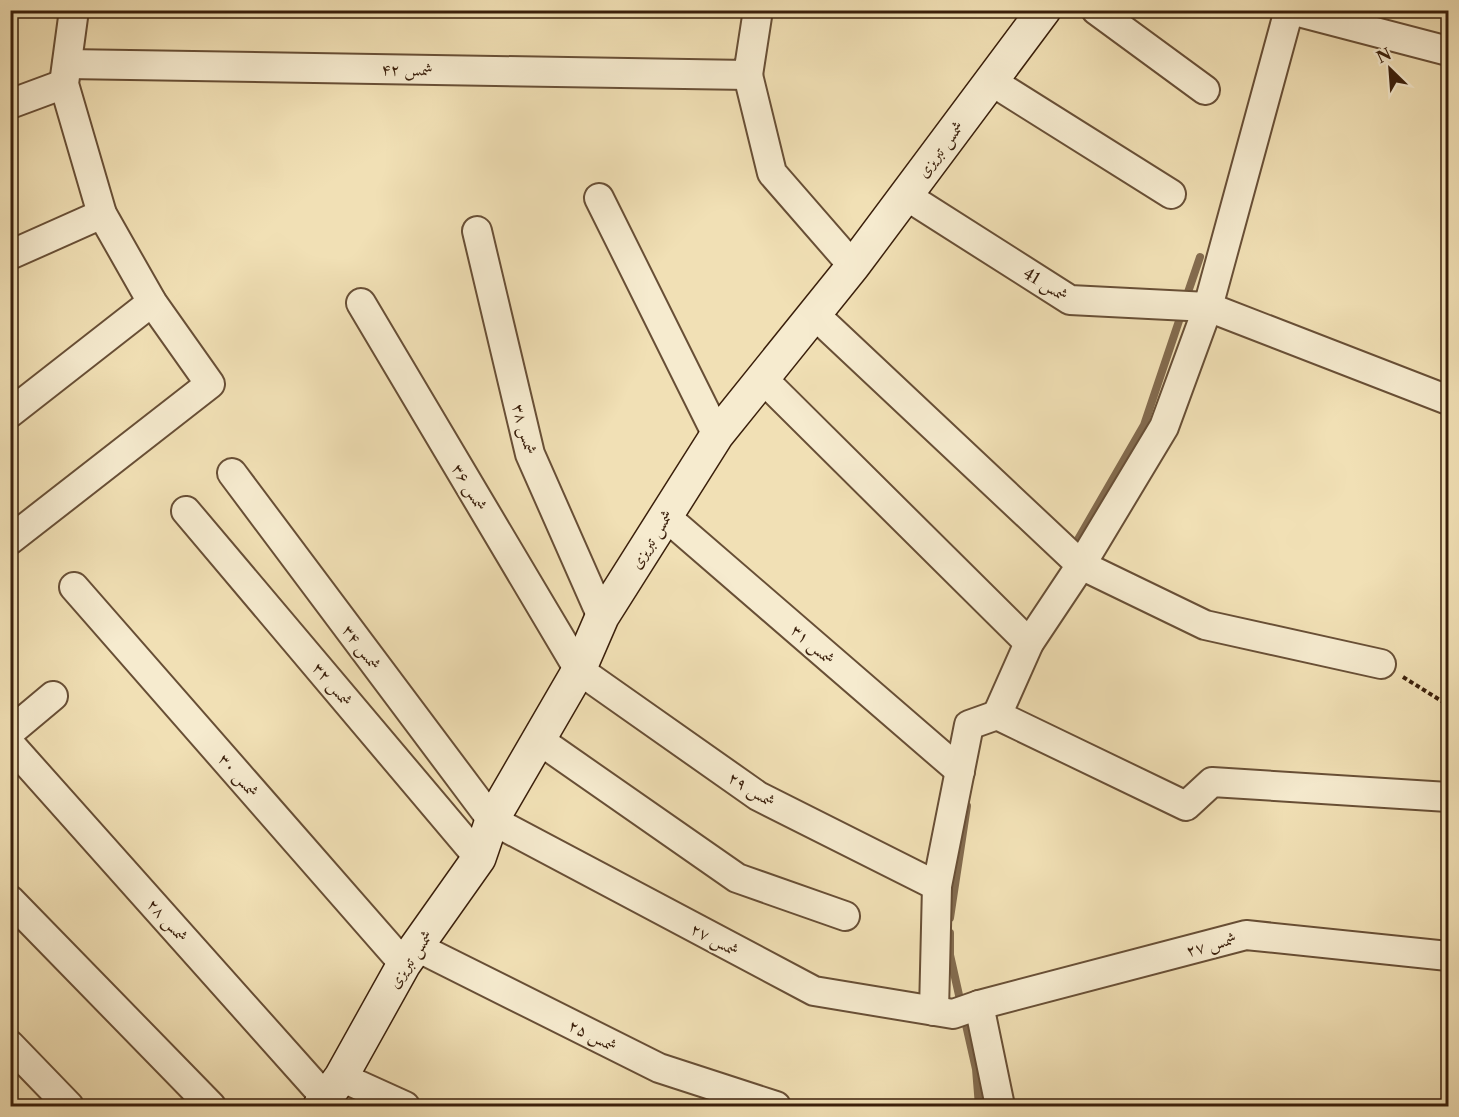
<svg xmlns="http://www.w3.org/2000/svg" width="1459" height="1117" viewBox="0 0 1459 1117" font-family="'Libre Caslon Text',Amiri,serif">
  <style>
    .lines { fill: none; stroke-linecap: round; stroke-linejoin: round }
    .stream { stroke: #836b4e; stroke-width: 8 }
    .street-casing { stroke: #684f36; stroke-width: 32 }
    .secondary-casing { stroke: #3a1f0b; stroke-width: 36 }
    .path { stroke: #3a1f0b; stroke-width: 4; stroke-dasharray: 4.5 3; stroke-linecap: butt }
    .street { stroke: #f6ebcf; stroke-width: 28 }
    .secondary { stroke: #f6ebcf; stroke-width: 33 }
    .labels { text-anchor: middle; stroke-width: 4.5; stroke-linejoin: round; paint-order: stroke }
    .street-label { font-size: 16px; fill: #3a1f0b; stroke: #f6ebcf }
  </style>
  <rect width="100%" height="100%" fill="#f1e0b5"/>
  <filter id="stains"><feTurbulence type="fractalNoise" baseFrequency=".00333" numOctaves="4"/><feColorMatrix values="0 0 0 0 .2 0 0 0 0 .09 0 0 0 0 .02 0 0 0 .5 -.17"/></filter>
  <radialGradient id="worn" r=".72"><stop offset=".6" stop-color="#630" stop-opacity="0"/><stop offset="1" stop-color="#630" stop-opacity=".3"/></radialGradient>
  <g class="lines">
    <g class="stream">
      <path d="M1185,301L1200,257"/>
      <path d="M1073,548L1144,425L1182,312"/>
      <path d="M950,918L967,806"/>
      <path d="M950,933V955L961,1004"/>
      <path d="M964,1016L976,1069L979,1106"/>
    </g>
    <g class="street-casing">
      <g id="street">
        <path d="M1096,10L1205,90"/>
        <path d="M1291,10L1448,51"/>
        <path d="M67,64L748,75L758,10"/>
        <path d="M748,75L772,173L853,266"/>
        <path d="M991,81L1171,194"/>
        <path d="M10,104L64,84"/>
        <path d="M905,195L1070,300L1208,307L1448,400"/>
        <path d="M599,198L717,435"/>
        <path d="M477,231L530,454L602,617"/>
        <path d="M10,255L102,214"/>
        <path d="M361,303L579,670L758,796L937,886"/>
        <path d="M815,315L1081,565L1205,625L1381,664"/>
        <path d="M763,379L1029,643"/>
        <path d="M10,413L152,302"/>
        <path d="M232,473L492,820L814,991L953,1014L979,1005L1246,935L1448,956"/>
        <path d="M186,511L479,858"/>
        <path d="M665,516L960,771"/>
        <path d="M10,540L210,384L152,302L102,214L64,84L74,10"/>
        <path d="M74,587L404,964"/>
        <path d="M997,715L1029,643L1081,565L1164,427L1208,307L1289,10"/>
        <path d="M10,732L53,696"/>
        <path d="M539,740L737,878L845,916"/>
        <path d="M10,744L325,1097"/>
        <path d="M10,900L211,1106"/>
        <path d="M417,947L659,1068L776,1106"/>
        <path d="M979,1005L1000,1106"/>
        <path d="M934,1011L937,886L969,725L997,715L1186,806L1212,782L1448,797"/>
        <path d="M10,1045L69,1106"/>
        <path d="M341,1077L405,1106"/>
      </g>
    </g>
    <g class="secondary-casing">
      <path id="secondary" d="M320,1106L341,1077L404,964L479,858L492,820L579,670L602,617L717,435L853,266L1044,10"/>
    </g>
    <path class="path" d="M1403,677L1448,705"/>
    <use href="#street" class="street"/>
    <use href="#secondary" class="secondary"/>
  </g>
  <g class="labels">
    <g class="street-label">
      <text transform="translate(407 69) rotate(1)" y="6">شمس ۴۲</text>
      <text transform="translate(940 149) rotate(-53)" y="6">شمس تبریزی</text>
      <text transform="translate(1046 284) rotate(31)" y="6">شمس 41</text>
      <text transform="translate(525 429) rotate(75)" y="6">شمس ۳۸</text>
      <text transform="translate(470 487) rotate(59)" y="6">شمس ۳۶</text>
      <text transform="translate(651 539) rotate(-58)" y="6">شمس تبریزی</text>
      <text transform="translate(813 644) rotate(41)" y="6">شمس ۳۱</text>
      <text transform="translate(362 647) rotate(53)" y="6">شمس ۳۴</text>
      <text transform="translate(333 684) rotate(50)" y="6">شمس ۳۲</text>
      <text transform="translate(239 775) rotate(49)" y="6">شمس ۳۰</text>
      <text transform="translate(752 789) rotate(32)" y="6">شمس ۲۹</text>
      <text transform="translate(168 920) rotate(48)" y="6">شمس ۲۸</text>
      <text transform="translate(715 939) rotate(28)" y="6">شمس ۲۷</text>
      <text transform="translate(1211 944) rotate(-15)" y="6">شمس ۲۷</text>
      <text transform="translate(410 959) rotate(-56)" y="6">شمس تبریزی</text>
      <text transform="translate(593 1035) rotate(27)" y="6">شمس ۲۵</text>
    </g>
  </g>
  <rect width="1459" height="1117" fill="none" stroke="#f1e0b5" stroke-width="36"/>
  <rect x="12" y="12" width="1435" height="1093" fill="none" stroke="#3a1f0b" stroke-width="3"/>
  <rect x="18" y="18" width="1423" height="1081" fill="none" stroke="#3a1f0b" stroke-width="1.5"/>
  <g transform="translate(1390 69) rotate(335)" stroke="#f6ebcf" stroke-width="4.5" paint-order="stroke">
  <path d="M0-4.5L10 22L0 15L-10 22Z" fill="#3a1f0b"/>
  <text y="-9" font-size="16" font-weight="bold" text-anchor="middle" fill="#3a1f0b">N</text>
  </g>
  <rect width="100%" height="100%" filter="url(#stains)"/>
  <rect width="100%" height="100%" fill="url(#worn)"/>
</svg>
